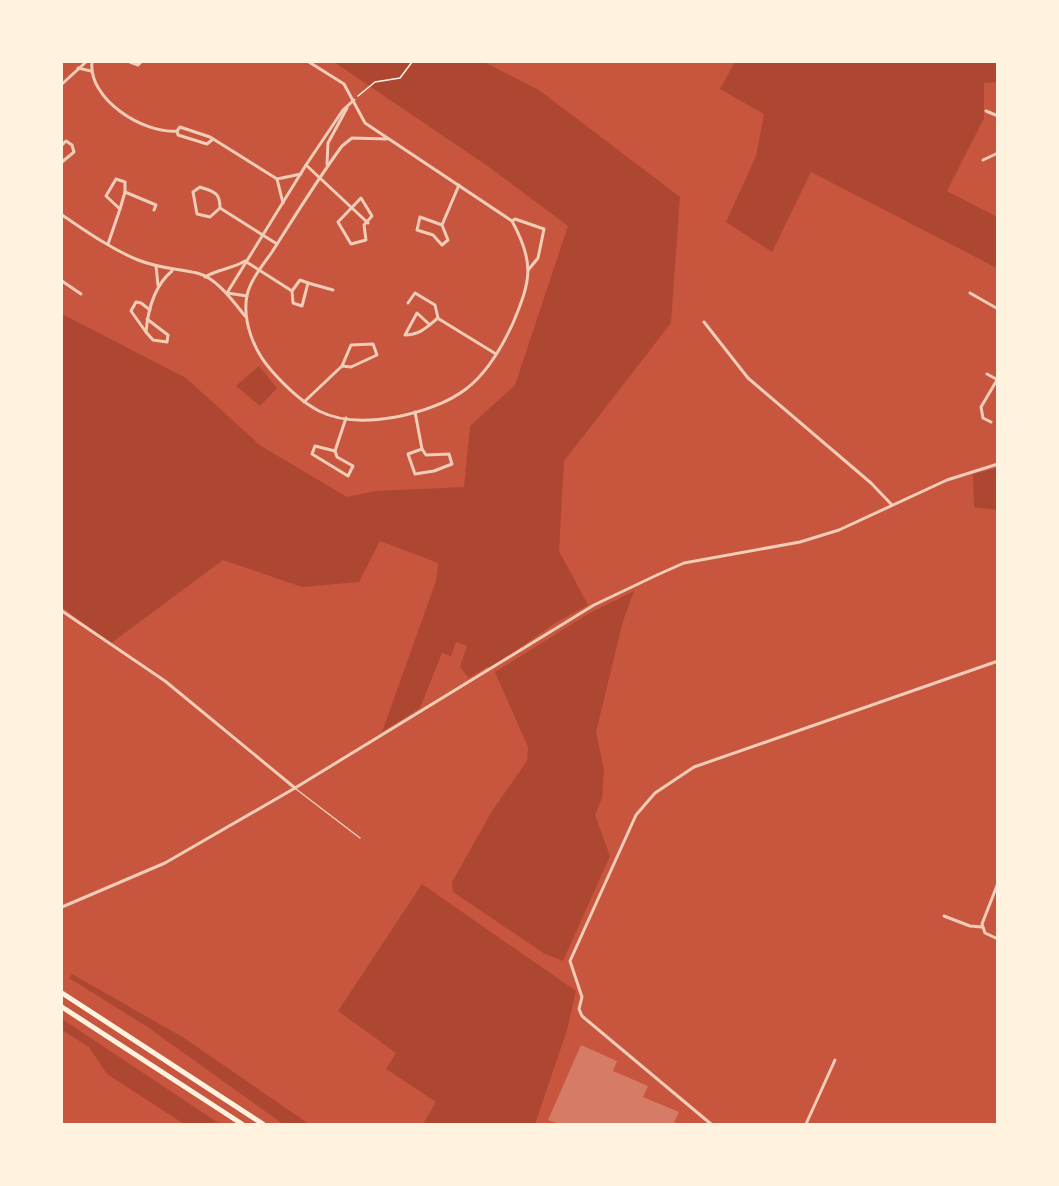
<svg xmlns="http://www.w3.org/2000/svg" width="1059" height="1186" viewBox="0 0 1059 1186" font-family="Signika,sans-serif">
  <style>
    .green { fill: #ae4732 }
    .building { fill: #d67c66 }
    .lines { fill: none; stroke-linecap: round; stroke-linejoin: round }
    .path { stroke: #fff3e0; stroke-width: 1.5 }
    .service { stroke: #f1ccb7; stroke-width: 1.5 }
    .minor { stroke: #f1ccb7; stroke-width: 3 }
    .motorway { stroke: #fff3e0; stroke-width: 5 }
  </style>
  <rect width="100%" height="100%" fill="#c8553d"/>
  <g class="green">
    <path d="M334,62H484L539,90L680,197L671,323L564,461L559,551L588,605L555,623L489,670L488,666L469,678L460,667L467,646L456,642L451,656L442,653L420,708L382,732L436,581L438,563L380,541L359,582L302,587L223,560L110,644L62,607V314L186,378L261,446L347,497L376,491L464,487L470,426L515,385L568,226L489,167Z"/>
    <path d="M735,62H997V82L984,83V118L947,191L997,217V268L811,172L772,252L726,222L756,156L764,114L720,89Z"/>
    <path d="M259,366L277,388L260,406L236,386Z"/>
    <path d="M997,468V510L974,507L973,474Z"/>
    <path d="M634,591L623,621L596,732L604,770L602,798L595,815L610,856L563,961L545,954L453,892L452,882L492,811L527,761L528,747L495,672L588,614Z"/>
    <path d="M422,884L576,991L567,1030L535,1124H423L436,1102L386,1069L396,1053L338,1011Z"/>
    <path d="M72,974L184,1038L309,1124H283L146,1026L69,978Z"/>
    <path d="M62,1019L220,1124H184L107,1074L89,1047L62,1030Z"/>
  </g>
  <path class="building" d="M581,1045L617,1061L613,1071L648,1086L643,1097L679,1112L674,1122L680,1124H559L548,1120Z"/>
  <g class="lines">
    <path class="path" d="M358,96L375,82L400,78L412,62"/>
    <path class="service" d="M296,789L360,838"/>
    <g class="minor">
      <path d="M92,62C88,99 143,134 177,131L180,127L210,137L277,179L283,203"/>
      <path d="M130,62L138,65L141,62"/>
      <path d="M309,62L344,84L365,123L512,221C535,263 531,280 513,323C502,347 487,373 466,389C432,415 358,431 319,411C300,401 285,386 271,370C254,351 242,321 247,295C251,279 263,265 272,252C295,216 317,180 342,146L352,138L387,139"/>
      <path d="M78,68L91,71"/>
      <path d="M62,84L86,62"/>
      <path d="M986,111L998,116"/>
      <path d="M177,131L178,135L207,144L213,139"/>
      <path d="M62,145L66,141L72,145L74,152L62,162"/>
      <path d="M983,160L998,153"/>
      <path d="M327,164L328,143L347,108"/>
      <path d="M306,165L368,223"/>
      <path d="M277,179L301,174"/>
      <path d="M361,198L372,216L364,225L366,240L351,244L338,222Z"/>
      <path d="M220,208C220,192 214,192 200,187L193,192L197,214L210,217L220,208L277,244"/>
      <path d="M120,209L125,192"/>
      <path d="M62,215C86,231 111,249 138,260C161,269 175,268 197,273C217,278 233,301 245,316"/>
      <path d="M512,221L515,219L544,229L538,258L529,269"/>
      <path d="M442,225L420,217L417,230L433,235L442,245L448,240L442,225L459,185"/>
      <path d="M108,244L120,209L106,196L116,179L125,182V192L156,205L154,210"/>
      <path d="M156,266L158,285"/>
      <path d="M205,277C218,269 232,269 245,261L292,291"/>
      <path d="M300,280L308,283L302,306L293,303L292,291Z"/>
      <path d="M62,281L81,294"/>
      <path d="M308,283L333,290"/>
      <path d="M970,293L998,309"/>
      <path d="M247,296L227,293L306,165L343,110L354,100"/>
      <path d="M408,303L415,293L435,305L438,318"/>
      <path d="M147,319L168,335L167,342L153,340L146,332C148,309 154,286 172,271"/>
      <path d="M439,319L496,354"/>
      <path d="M704,322L748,378L871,483L892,505"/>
      <path d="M430,325L417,313L405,335C420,335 427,327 438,318"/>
      <path d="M146,332L131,311L136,302L141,303L150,310"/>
      <path d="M987,374L998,380"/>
      <path d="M304,402L342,366L351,345L373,344L377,355L351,367L342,366"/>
      <path d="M415,412L422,449"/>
      <path d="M991,422L983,418L981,407L997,380"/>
      <path d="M315,446L335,451L337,457L353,466L348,476L312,454Z"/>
      <path d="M422,449L426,455L449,454L452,464L434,471L415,474L408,454Z"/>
      <path d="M335,451L346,418"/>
      <path d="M62,611L165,681L295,788"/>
      <path d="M998,883L982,924L985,933L998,939"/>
      <path d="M62,907L165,863L295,788L594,605L657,575L684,563L800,542L839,530L947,480L998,464"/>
      <path d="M944,916L970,926L982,927"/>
      <path d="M711,1124L582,1016L579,1009L582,997L570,961L636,815L655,793L694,767L998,661"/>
      <path d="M806,1124L835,1060"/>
    </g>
    <g class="motorway">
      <path d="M62,993L263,1124"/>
      <path d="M62,1007L242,1124"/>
    </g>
  </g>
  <rect width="1059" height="1186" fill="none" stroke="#fff3e0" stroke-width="126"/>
</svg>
